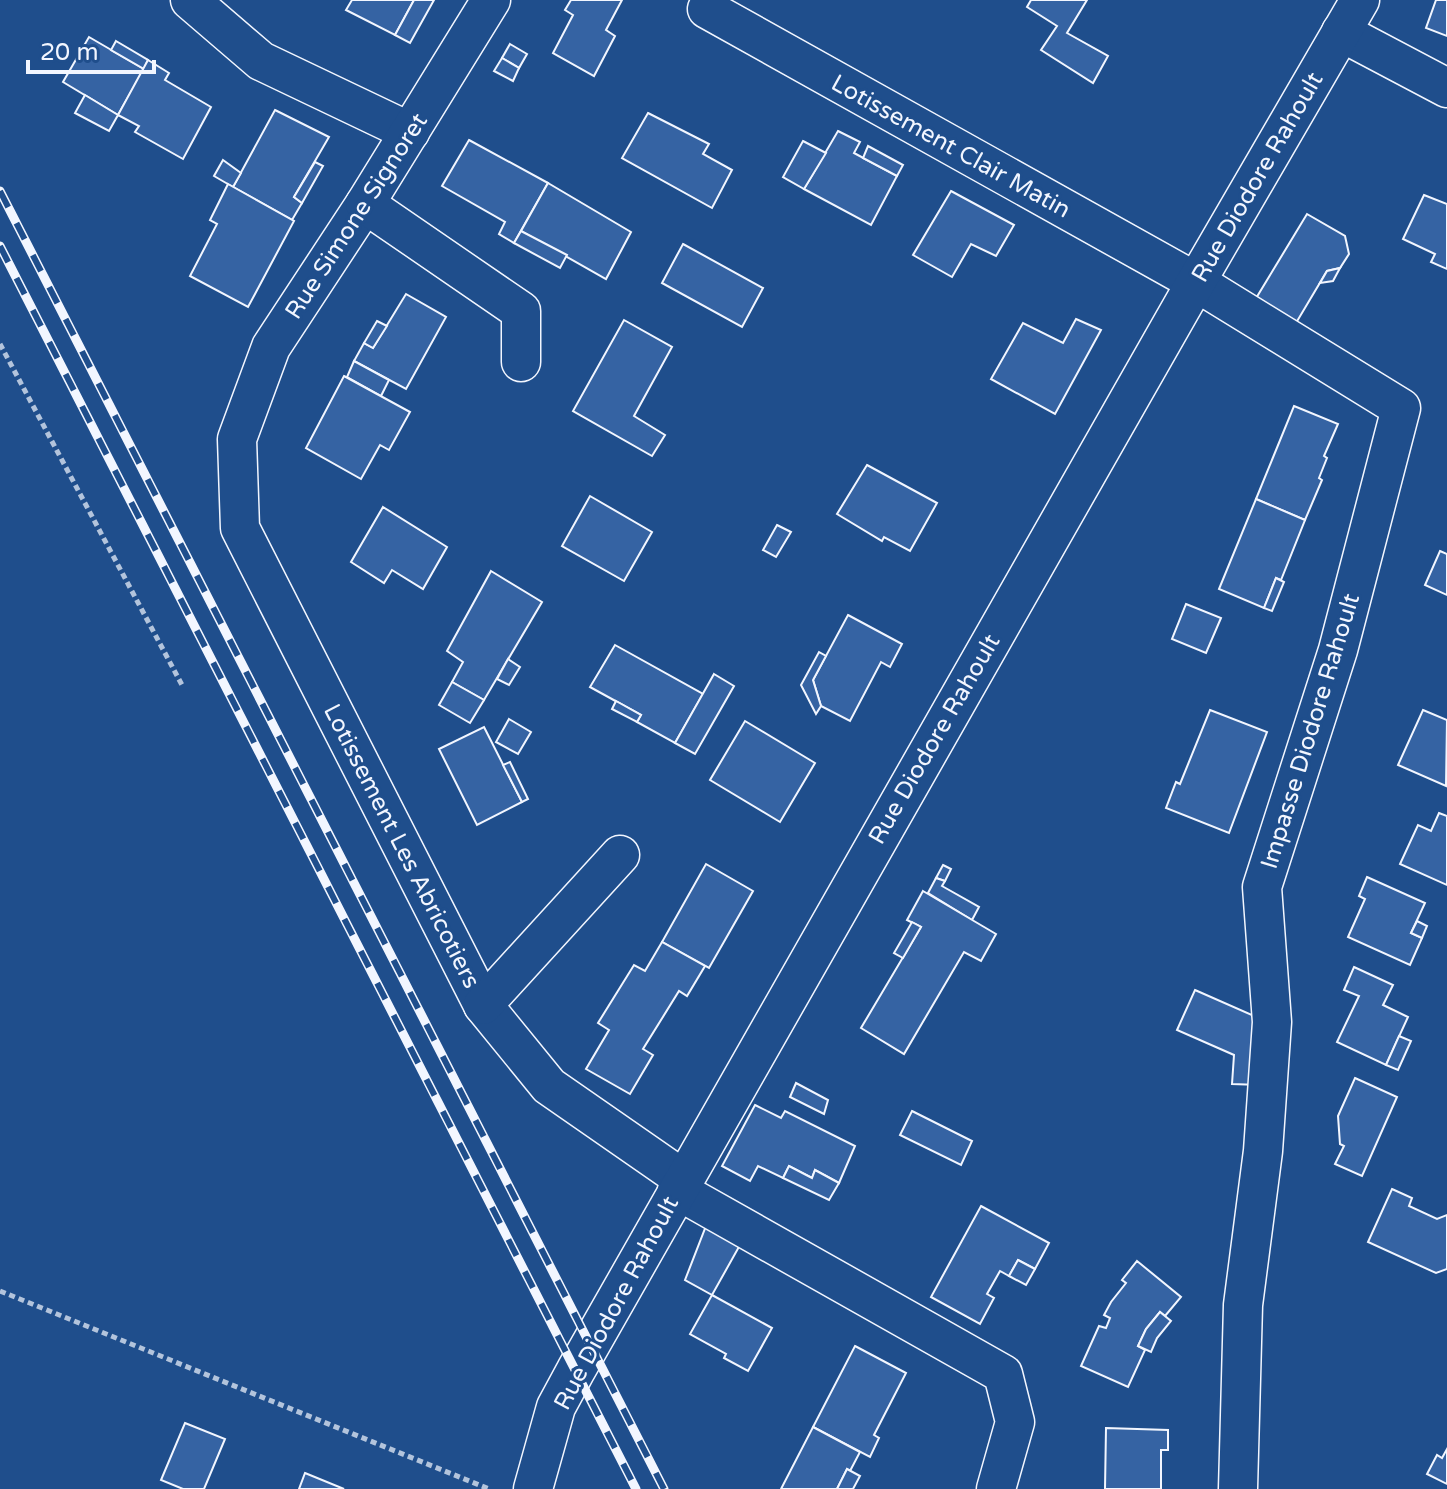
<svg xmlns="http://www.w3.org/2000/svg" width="1447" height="1489" viewBox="0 0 1447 1489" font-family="'Varela Round',sans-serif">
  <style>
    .building { fill: #3563a3; stroke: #f2f6ff; stroke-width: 2 }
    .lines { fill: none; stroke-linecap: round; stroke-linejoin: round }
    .minor-casing { stroke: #f2f6ff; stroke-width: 41 }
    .path { stroke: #b3c4dc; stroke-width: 5; stroke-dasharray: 6 4; stroke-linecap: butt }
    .minor { stroke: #1f4e8c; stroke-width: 38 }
    .rail-casing { stroke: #f2f6ff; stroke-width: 9 }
    .rail { stroke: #1f4e8c; stroke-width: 6; stroke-dasharray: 18; stroke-linecap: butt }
    .labels { text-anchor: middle; stroke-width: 6; stroke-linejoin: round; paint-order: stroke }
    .street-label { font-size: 24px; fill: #f2f6ff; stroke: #1f4e8c }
  </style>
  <rect width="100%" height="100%" fill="#1f4e8c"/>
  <g class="building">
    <path d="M352,0H414L395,35L346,10Z"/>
    <path d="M414,0H434L410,43L395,35Z"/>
    <path d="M571,0H622L606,30L615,36L594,76L553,53L573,15L565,10Z"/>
    <path d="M1031,0H1087L1067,33L1108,56L1093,83L1041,50L1057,26L1027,7Z"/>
    <path d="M1436,0H1447V36L1426,28Z"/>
    <path d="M89,37L144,69L118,115L63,82Z"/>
    <path d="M116,41L148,60L144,69L111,50Z"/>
    <path d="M510,44L527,54L519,68L502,58Z"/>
    <path d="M502,58L519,68L513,81L494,71Z"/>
    <path d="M148,60L169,73L165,80L211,107L183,159L135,132L139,126L118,115Z"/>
    <path d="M85,95L118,115L109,131L75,113Z"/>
    <path d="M275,110L329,137L294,197L302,203L292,220L233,187Z"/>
    <path d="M648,113L709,144L703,154L732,170L712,208L622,158Z"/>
    <path d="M838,131L860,142L854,153L897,176L871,225L804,189Z"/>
    <path d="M469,140L548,183L514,243L499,234L505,222L442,186Z"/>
    <path d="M803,141L826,153L804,189L783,177Z"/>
    <path d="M868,146L903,165L897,176L863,158Z"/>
    <path d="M223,160L241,173L233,187L214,176Z"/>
    <path d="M315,162L323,166L302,203L294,197Z"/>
    <path d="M548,183L631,232L606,279L521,231Z"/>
    <path d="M228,184L294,221L248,307L190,276L217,224L210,220Z"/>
    <path d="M951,191L1014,225L996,256L971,244L952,277L913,255Z"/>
    <path d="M1424,195L1447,204V269L1431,262L1435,254L1403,239Z"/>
    <path d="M1307,214L1345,236L1349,254L1340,268L1327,271L1296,323L1255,300Z"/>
    <path d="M521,231L567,255L560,268L514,243Z"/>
    <path d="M683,244L763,288L742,327L662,283Z"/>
    <path d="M1340,268L1333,281L1320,283L1327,271Z"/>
    <path d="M406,294L446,317L406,389L354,361L364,343L373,348Z"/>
    <path d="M1076,319L1101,330L1055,414L991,379L1023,323L1063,343Z"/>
    <path d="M624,320L672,347L634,416L665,435L652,456L573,411Z"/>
    <path d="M377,321L387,326L373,348L364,343Z"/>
    <path d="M354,361L389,380L381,396L347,377Z"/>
    <path d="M344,376L410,412L389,450L380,445L361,479L306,448Z"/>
    <path d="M1294,406L1338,424L1324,456L1327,458L1319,478L1322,480L1305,520L1256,499Z"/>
    <path d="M867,465L937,503L910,551L884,537L882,541L837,514Z"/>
    <path d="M590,496L652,532L624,581L562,546Z"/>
    <path d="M1256,499L1305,520L1281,580L1276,578L1264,608L1219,589Z"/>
    <path d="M383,507L447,547L423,589L392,570L384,583L351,562Z"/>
    <path d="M777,525L791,532L776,557L763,550Z"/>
    <path d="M1440,551L1447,554V595L1425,585Z"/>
    <path d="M491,571L542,602L484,700L452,682L463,662L447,651Z"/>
    <path d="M1276,578L1284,582L1272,611L1264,608Z"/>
    <path d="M1186,604L1221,618L1206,653L1172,639Z"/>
    <path d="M848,615L902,644L890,667L881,662L850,721L821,706L813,680Z"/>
    <path d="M615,645L703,694L675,743L637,722L641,715L590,687Z"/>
    <path d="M819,652L826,656L813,680L821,706L816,714L801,685Z"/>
    <path d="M508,659L520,667L509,685L497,679Z"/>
    <path d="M714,674L734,686L695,754L675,743Z"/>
    <path d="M452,682L484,700L470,723L439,705Z"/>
    <path d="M616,701L641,715L637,722L612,709Z"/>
    <path d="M1210,710L1267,732L1229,833L1166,808L1176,782L1180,784Z"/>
    <path d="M1423,710L1447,720L1446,786L1398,765Z"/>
    <path d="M509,719L531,732L518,754L496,742Z"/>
    <path d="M745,721L815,763L780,822L710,780Z"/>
    <path d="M484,727L522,802L477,825L439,749Z"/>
    <path d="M510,762L528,799L522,802L503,765Z"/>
    <path d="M1439,813L1447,816V885L1400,864L1418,825L1431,831Z"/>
    <path d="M706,864L753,891L709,968L662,942Z"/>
    <path d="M943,865L951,869L945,881L936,878Z"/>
    <path d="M1367,877L1425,903L1411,933L1422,938L1410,965L1348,937L1365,899L1359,896Z"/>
    <path d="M936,878L945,881L942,886L979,907L972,920L928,893Z"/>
    <path d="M923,891L996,934L981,961L964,952L904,1054L861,1028L921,927L907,920Z"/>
    <path d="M1417,921L1427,926L1422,938L1411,933Z"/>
    <path d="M912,922L921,927L903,958L894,953Z"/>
    <path d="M662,942L705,966L687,996L679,991L643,1049L653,1055L630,1094L586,1069L609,1030L598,1023L634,965L645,971Z"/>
    <path d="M1354,967L1393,985L1383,1005L1408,1017L1386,1065L1337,1042L1359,996L1344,990Z"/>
    <path d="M1195,990L1270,1023L1260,1085L1232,1084L1234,1055L1177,1030Z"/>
    <path d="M1399,1036L1411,1041L1398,1070L1386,1065Z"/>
    <path d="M1355,1078L1397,1097L1362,1176L1335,1164L1344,1146L1340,1144L1338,1116Z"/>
    <path d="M796,1083L828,1100L824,1114L790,1097Z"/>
    <path d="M755,1105L781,1118L785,1111L855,1146L839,1183L815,1170L812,1178L789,1166L783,1178L758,1166L750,1181L722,1166Z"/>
    <path d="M912,1111L972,1141L961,1165L900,1135Z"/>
    <path d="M789,1166L812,1178L815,1170L839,1183L829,1200L783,1178Z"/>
    <path d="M1392,1189L1412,1198L1409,1206L1437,1219L1447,1215V1269L1436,1273L1368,1242Z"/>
    <path d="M981,1206L1049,1243L1035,1269L1018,1260L1009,1276L1000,1271L987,1294L994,1298L980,1324L931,1297Z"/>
    <path d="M706,1226L740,1245L712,1295L685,1280Z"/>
    <path d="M1018,1260L1035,1269L1026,1285L1009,1276Z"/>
    <path d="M1137,1261L1181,1297L1165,1316L1160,1312L1146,1329L1138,1346L1145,1350L1128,1387L1081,1366L1099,1326L1106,1328L1110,1318L1104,1315L1111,1302L1126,1283L1122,1280Z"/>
    <path d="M712,1295L772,1328L748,1371L724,1358L726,1354L690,1334Z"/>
    <path d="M1160,1312L1171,1321L1157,1338L1151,1352L1138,1346L1146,1329Z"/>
    <path d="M855,1346L906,1373L874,1435L879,1438L870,1457L813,1427Z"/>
    <path d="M185,1423L225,1439L204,1489H183L161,1480Z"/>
    <path d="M813,1427L860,1452L850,1471L847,1469L837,1489H781Z"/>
    <path d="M1106,1428L1168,1430V1450H1161V1489H1105Z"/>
    <path d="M1447,1449V1484L1427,1474L1437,1455L1442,1458Z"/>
    <path d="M847,1469L860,1476L853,1489H837Z"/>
    <path d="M305,1473L344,1489H299Z"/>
  </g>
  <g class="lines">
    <g class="minor-casing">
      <g id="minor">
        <path d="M190,0L261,61L410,132"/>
        <path d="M491,0L365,204L271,347L237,439L240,528L483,1005L549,1086L683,1179"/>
        <path d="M707,9L1196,282L1401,408L1338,650L1262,887L1272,1022L1263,1151L1243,1305L1238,1489"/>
        <path d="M1341,32L1447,88"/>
        <path d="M365,204L521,311V362"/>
        <path d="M483,1005L620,855"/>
        <path d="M677,1190L1003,1374L1015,1422L996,1489"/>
        <path d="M533,1489L556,1407L576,1370L1196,282L1360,0"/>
      </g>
    </g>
    <g class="path">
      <path d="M0,344L182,685"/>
      <path d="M0,1291L489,1489"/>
    </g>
    <use href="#minor" class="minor"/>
    <g class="rail-casing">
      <g id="rail">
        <path d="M0,191L664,1489"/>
        <path d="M0,246L636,1489"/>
      </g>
    </g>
    <use href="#rail" class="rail"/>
  </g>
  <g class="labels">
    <g class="street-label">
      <text transform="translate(951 146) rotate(29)" y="8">Lotissement Clair Matin</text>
      <text transform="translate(1257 177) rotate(-60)" y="8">Rue Diodore Rahoult</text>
      <text transform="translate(356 216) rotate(-57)" y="8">Rue Simone Signoret</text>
      <text transform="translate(1310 731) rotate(-73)" y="8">Impasse Diodore Rahoult</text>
      <text transform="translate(934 739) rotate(-60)" y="8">Rue Diodore Rahoult</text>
      <text transform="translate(402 846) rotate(63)" y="8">Lotissement Les Abricotiers</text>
      <text transform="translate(616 1303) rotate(-62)" y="8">Rue Diodore Rahoult</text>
    </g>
  </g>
  <path d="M28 60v12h126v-12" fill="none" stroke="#f2f6ff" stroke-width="4"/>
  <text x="40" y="60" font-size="24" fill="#f2f6ff" stroke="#1f4e8c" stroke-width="6" paint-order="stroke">20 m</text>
</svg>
